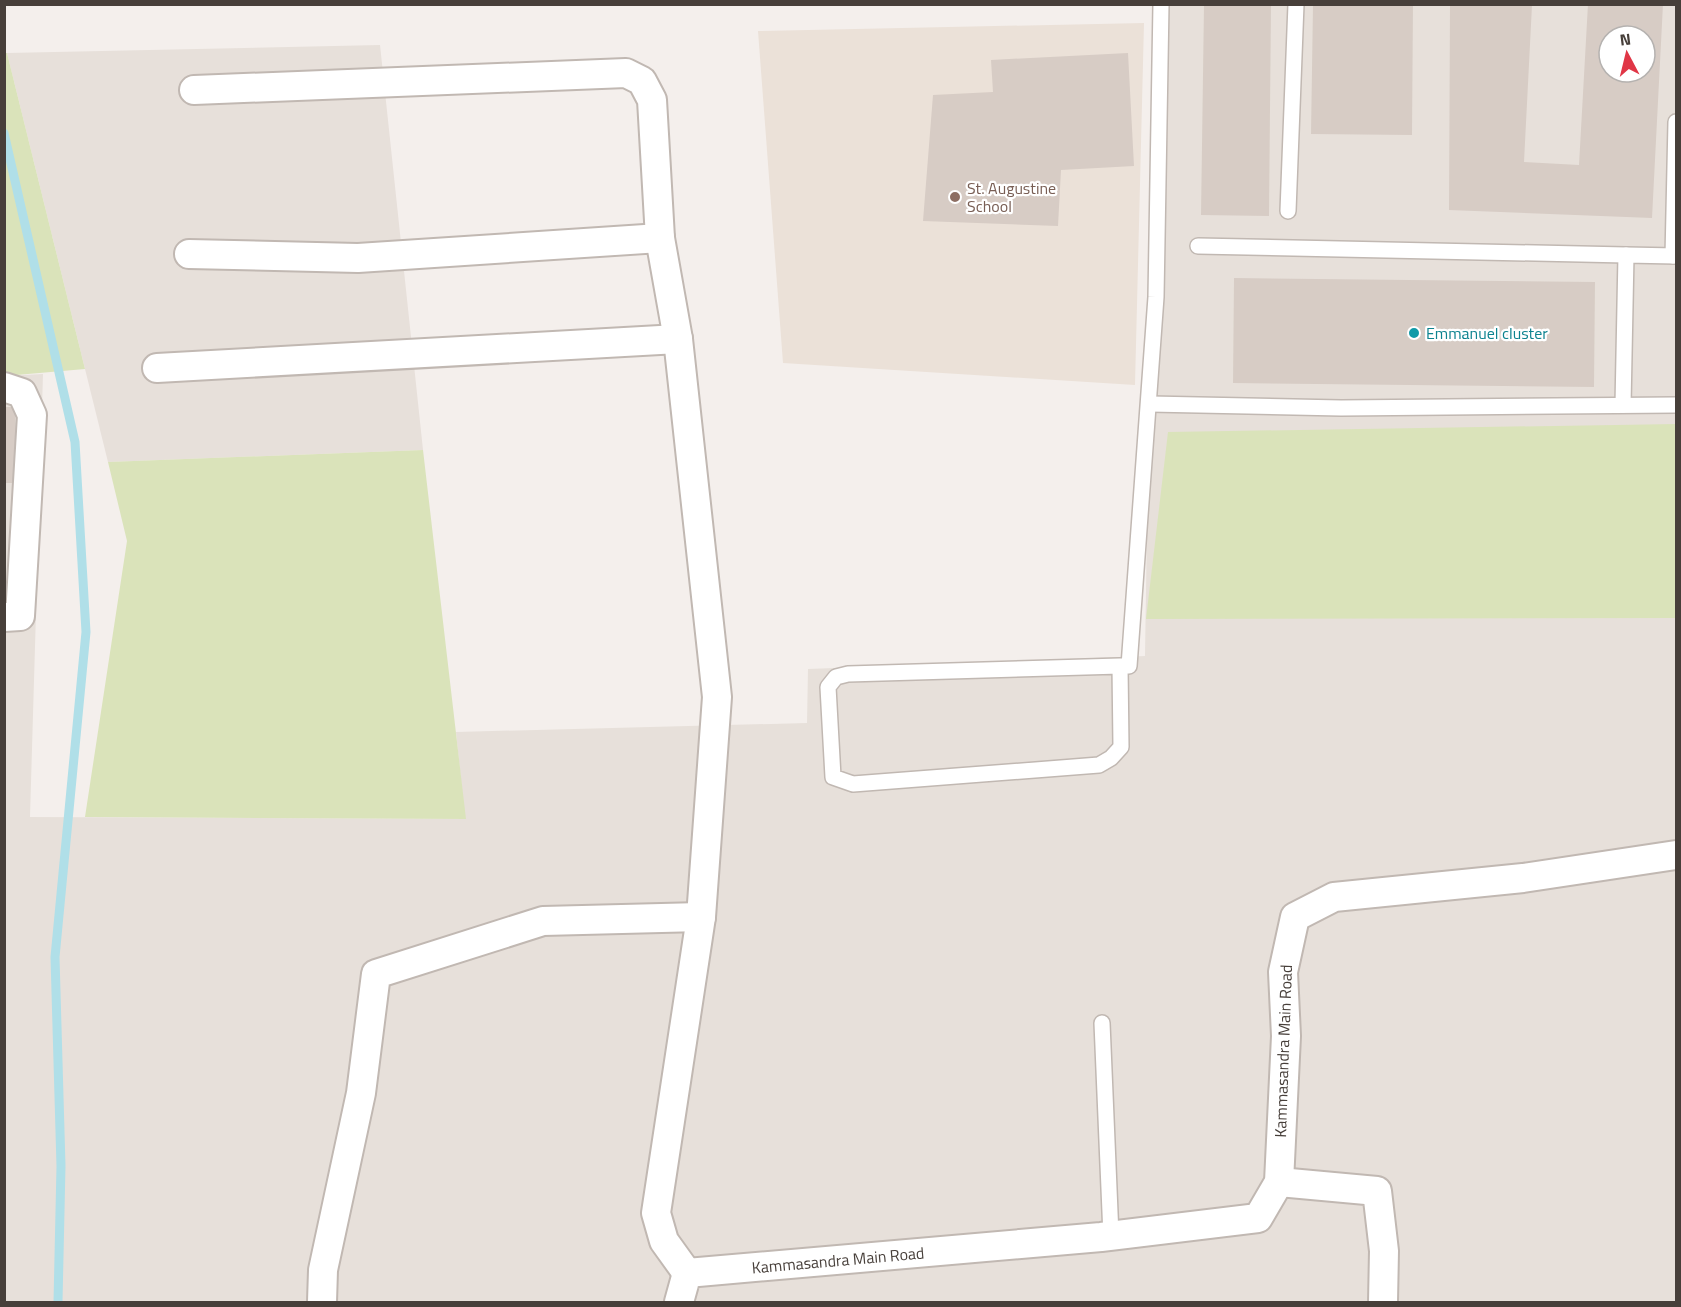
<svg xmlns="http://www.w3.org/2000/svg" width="1681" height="1307" viewBox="0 0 1681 1307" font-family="'Titillium Web',sans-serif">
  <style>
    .residential { fill: #e7e0da; fill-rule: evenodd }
    .education { fill: #ebe1d8 }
    .green { fill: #dae3ba }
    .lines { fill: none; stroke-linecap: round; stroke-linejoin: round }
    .stream { stroke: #b0dfe8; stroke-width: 9 }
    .building { fill: #d7ccc5; fill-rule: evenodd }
    .service-casing { stroke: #c1b8b2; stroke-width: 18 }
    .minor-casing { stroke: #c1b8b2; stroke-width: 32 }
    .service { stroke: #fff; stroke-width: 15 }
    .minor { stroke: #fff; stroke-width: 28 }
    .education-dot { fill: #8d6e63; stroke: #fff; stroke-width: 2 }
    .culture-dot { fill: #0f9aa8; stroke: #fff; stroke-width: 2 }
    .labels { text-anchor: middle; stroke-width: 4.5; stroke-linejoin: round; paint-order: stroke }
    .education-label { font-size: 16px; fill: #785e54; stroke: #fff; text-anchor: start }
    .culture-label { font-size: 16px; fill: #0d838f; stroke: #fff; text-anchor: start }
    .street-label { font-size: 16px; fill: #473f3a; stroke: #fff }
  </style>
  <rect width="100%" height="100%" fill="#f4efec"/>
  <g class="residential">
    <path d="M1155,5H1676V1302H5L4,376L43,374L30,817L465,819L456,732L807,723L808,669L1145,656ZM1609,36H1645V72H1609Z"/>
    <path d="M380,45L423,450L108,462L7,53Z"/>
  </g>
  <path class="education" d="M1144,23L1135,385L783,363L758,31Z"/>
  <g class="green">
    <path d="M4,53H7L85,369L5,376Z"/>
    <path d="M1676,424V618L1146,619L1168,432Z"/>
    <path d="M423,450L466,819L85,817L127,541L108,462Z"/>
  </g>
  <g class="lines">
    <path class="stream" d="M4,133L75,442L86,632L55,957L61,1166L58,1302"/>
  </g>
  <g class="building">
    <path d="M1204,4H1271L1269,216L1201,215Z"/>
    <path d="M1313,4H1413L1412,135L1311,134Z"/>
    <path d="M1588,4H1663L1652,218L1449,210L1450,5H1532L1524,162L1579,165ZM1609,36H1645V72H1609Z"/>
    <path d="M1128,53L1134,166L1061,170L1058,226L923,221L933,95L993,92L991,60Z"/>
    <path d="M1234,278L1595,282L1594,387L1233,383Z"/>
    <path d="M4,407H15L17,483H4Z"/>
  </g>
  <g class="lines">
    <g class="service-casing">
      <g id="service">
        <path d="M1288,211L1296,4"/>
        <path d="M1198,246L1626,255"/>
        <path d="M1673,256L1676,122"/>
        <path d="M1150,404L1341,408L1676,405"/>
        <path d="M1623,405L1626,255L1676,256"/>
        <path d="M1120,666L1121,747L1111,758L1099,765L853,784L833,777L828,687L836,677L848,674L1120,666H1129L1156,297L1161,4"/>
        <path d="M1102,1023L1111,1236"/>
      </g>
    </g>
    <g class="minor-casing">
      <g id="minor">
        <path d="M194,90L626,73L642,81L652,100L660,238L678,339L717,697L701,917L656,1213L664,1241L687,1273"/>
        <path d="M189,254L358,258L660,238"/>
        <path d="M157,368L678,339"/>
        <path d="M4,387L22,393L32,415L20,616L4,617"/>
        <path d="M1279,1182L1377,1191L1384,1251L1383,1302"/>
        <path d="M322,1302L323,1270L361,1093L376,974L543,921L701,917"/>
        <path d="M679,1302L687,1273L1101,1237L1258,1218L1279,1182L1286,1036L1283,972L1295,917L1334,897L1523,878L1676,855"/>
      </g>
    </g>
    <use href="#service" class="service"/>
    <use href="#minor" class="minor"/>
  </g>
  <circle class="education-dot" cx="955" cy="197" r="6"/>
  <circle class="culture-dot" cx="1414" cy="333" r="6"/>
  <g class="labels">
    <g class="education-label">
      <text x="967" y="194">St. Augustine<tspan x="967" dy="18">School</tspan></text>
    </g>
    <g class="culture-label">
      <text x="1426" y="339">Emmanuel cluster</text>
    </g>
    <g class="street-label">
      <text transform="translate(1283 1051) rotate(-88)" y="6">Kammasandra Main Road</text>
      <text transform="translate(838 1260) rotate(-5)" y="6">Kammasandra Main Road</text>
    </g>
  </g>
  <rect width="1681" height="1307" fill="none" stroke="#473f3a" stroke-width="12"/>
  <g transform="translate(1627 54) rotate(353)"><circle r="28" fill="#ffffff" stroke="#b5b2b0" stroke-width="1.5"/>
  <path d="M0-4.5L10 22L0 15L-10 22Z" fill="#e03646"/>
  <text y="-9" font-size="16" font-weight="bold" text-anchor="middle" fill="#473f3a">N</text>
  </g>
</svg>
